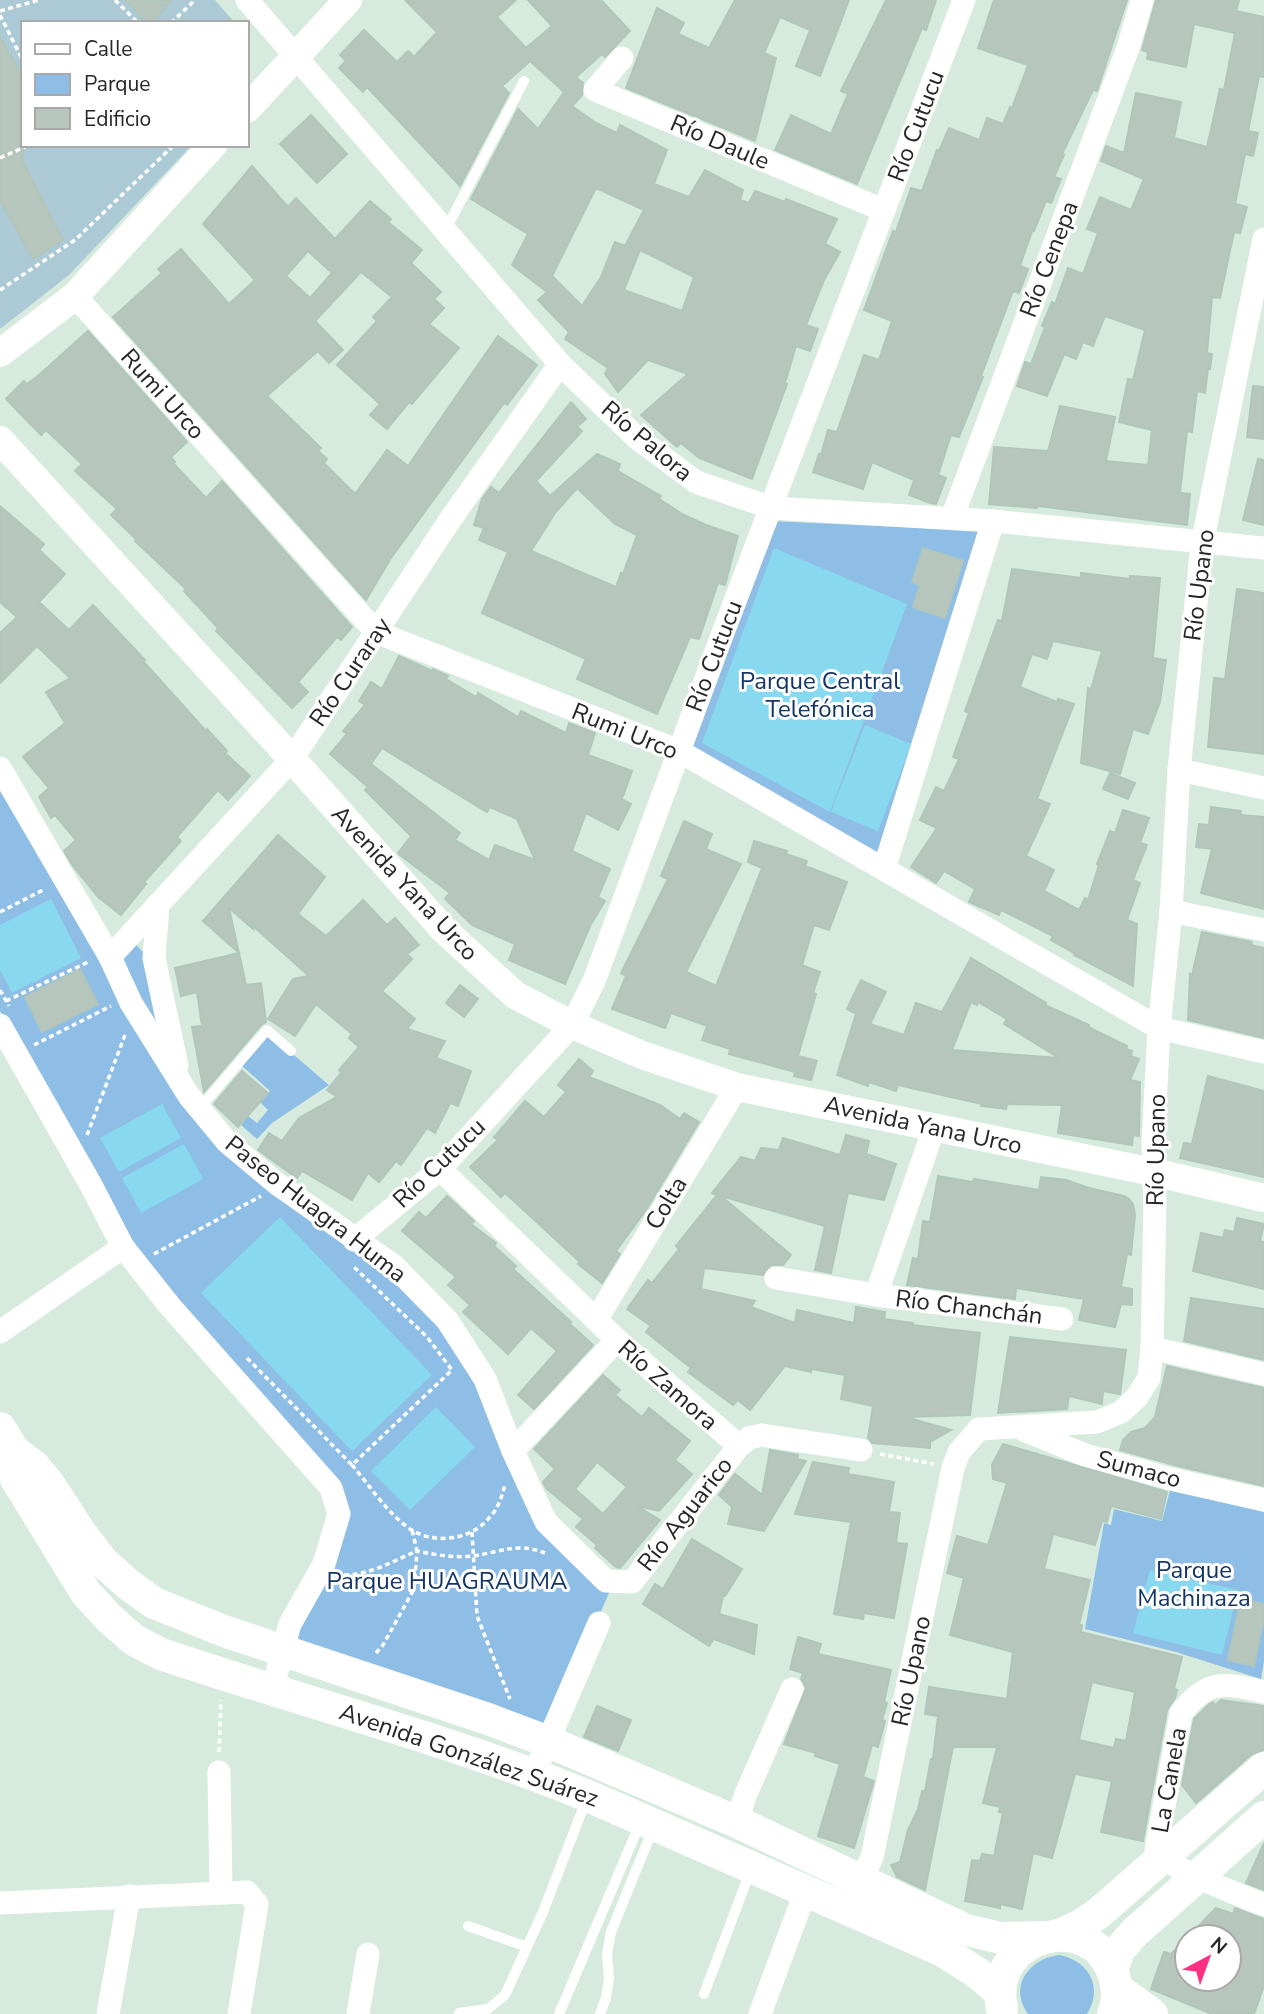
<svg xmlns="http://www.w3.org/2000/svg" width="1264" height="2014" viewBox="0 0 1264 2014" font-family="'Nunito Sans',sans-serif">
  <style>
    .green { fill: #8ebee6 }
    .cemetery { fill: #acc9d6 }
    .pitch { fill: #88d8ef }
    .building { fill: #b7c6bc; stroke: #b0c6ba; stroke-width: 2; fill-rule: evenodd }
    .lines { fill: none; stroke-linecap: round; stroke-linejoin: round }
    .path { stroke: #fff; stroke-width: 3.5; stroke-dasharray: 5 3.5; stroke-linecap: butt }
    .service { stroke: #fff; stroke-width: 10 }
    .minor { stroke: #fff; stroke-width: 23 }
    .tertiary { stroke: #fff; stroke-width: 28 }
    .secondary { stroke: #fff; stroke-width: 32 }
    .labels { text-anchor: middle; stroke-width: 6; stroke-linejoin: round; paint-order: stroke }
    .street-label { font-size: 24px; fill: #272727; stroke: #fff }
    .park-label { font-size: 24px; fill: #143666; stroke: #fff }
  </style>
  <rect width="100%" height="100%" fill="#d6ebde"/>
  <g class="green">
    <path d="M771,521L985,531L882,859L685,748Z"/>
    <path d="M0,774L186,1099L444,1323L508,1448L609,1593L548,1733L298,1643L297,1637L346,1513L128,1244L0,1011Z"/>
    <path d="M134,942L147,957L159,1030L120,958Z"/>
    <path d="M267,1032L329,1085L272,1123L257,1139L241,1125L248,1116L257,1123L268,1110L260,1102L270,1091L240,1064Z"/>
    <path d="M1170,1490L1264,1512V1661L1261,1679L1176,1652L1085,1629L1104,1523L1111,1525L1114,1509L1162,1521Z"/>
    <path d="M1059,1955C1088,1960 1104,1987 1087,2014H1028C1008,1986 1029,1959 1059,1955Z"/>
  </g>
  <path class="cemetery" d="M0,0H215L235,23H23V145H192L69,275L0,329Z"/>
  <g class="pitch">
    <path d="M774,548L907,604L830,812L702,743Z"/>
    <path d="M865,725L911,744L878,831L831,812Z"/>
    <path d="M51,899L81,958L12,993L0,970V925Z"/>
    <path d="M162,1104L181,1138L119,1172L100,1138Z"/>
    <path d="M184,1144L203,1179L141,1213L122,1178Z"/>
    <path d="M280,1217L432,1375L352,1451L201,1293Z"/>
    <path d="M436,1407L475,1447L410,1510L371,1471Z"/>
    <path d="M1150,1570L1238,1590L1222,1655L1133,1633Z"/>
  </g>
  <g class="building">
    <path d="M126,0H171L152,23H146Z"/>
    <path d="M405,0H516L497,17L526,48L552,26L528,0H601L630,31L605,57L602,54L576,77L583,83L582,95L572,106L596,123L617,133L620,125L667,150L654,184L689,197L705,170L743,190L740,200L749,203L755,191L785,202L786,199L837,219L825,244L840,252L824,280L806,325L818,329L810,351L796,346L785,383L787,384L752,479L699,458L681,443L677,447L641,415L688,374L648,360L618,392L605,374L608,368L565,339L569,332L538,300L547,292L512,265L528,234L471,199L518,109L538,129L564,92L530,61L502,86L509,93L460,186L367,87L363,92L339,68L346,61L340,55L364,30L397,62L408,51L414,57L437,32ZM596,188L644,210L625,246L615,242L601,277L582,306L552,276ZM640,250L694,277L682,311L624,290Z"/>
    <path d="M735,0H849L820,76L796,66L810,30L780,17L764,53L776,58L755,141L626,88L657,8L684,23L678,34L709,48Z"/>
    <path d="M886,0H936L926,30L922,28L857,184L775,150L791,115L831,134L848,94L841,91Z"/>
    <path d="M994,0H1127L1097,91L1093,90L1062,154L1064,155L1054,177L1061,179L1051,203L1046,201L1034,231H1032L1020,266L1028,269L1019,293L1013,291L981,376L983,377L959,437L951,435L938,475L946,478L936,504L930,503L909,495L914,480L872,462L863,489L813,472L819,454L821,455L828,430L837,432L864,355L879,360L892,321L864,310L893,231L896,232L911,188L922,191L937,150L939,151L949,128L979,140L987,118L1003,124L1010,107L1012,108L1028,65L978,48Z"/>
    <path d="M1156,0H1239L1236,11L1264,17V77L1259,76L1248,131L1258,133L1253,156L1245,154L1235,204L1247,207L1240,233L1234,232L1220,298L1212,297L1207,353L1212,354L1210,369H1208L1205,393L1197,391L1192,432L1187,431L1180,493L1190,494L1187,525L1038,506L1037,508L989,504L994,447L1048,451L1060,406L1115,417L1106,461L1148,465L1152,430L1119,422L1128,379L1133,380L1145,330L1105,316L1093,346L1083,342L1076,359L1064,354L1047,396L1017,386L1025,362L1031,364L1045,327L1042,326L1052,302L1055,304L1068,268L1083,274L1098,233L1087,229L1100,197L1131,210L1144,179L1101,161L1106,146L1124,153L1136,93L1181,102L1174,138L1207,147L1220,89L1224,90L1235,33L1194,24L1186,67L1147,59L1148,52L1142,50Z"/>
    <path d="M0,36L23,79V162L63,240L33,259L0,200Z"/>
    <path d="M311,115L347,154L317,183L280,144Z"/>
    <path d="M252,166L288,207L296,198L335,239L370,201L391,219L388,222L422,250L411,263L441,292L434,299L444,308L429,324L459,348L412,404L409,402L387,429L370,415L380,404L337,365L377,321L373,317L392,297L361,272L315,321L343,350L329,363L318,351L267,396L321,448L318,451L327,459L324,463L355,494L387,450L408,466L498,336L537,365L507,405L504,403L391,558L366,600L113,317L162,273L158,269L181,249L229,304L255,280L203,224ZM308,251L332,273L310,298L286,276Z"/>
    <path d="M88,331L187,442L171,457L175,462L173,463L206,498L222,481L352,627L341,640L337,637L298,682L308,692L292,708L216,631L218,628L184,591L186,589L135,541L137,540L111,515L117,509L75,471L82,464L46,430L41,435L6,399L24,381L27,384L39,375Z"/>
    <path d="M1253,386L1264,387V439L1247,437Z"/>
    <path d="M571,402L586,419L577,427L582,431L536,481L550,496L597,454L620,464L618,471L661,496L659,499L684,515L706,525L738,536L725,585L718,583L699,639L690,637L657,714L577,679L586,659L482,613L508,552L479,540L484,528L474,525L482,499L491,487L499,493ZM577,488L615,524L637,535L623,574L621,573L616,587L531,551L555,513Z"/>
    <path d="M1258,459L1264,460V525L1243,520Z"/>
    <path d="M0,506L44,544L39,550L65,574L39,602L69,630L93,605L145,660L143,661L206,731L207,729L227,751L225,753L250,776L228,800L218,790L177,837L181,841L144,882L146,884L121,915L98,897L73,866L64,851L76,840L55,815L51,818L39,797L49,788L23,757L65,723L46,692L70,678L37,646L0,683V633L17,617L0,602Z"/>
    <path d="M923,548L963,561L945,618L913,607L920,585L912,582Z"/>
    <path d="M1012,569L1081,578V573L1130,579V576L1160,578L1153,658L1166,660L1160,702L1148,734L1133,729L1120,774L1081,763L1088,688L1091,689L1102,651L1053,641L1047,659L1032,654L1020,687L1057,702L1058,699L1074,704L1037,799L1050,804L1026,856L1054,870L1044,891L1079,910L1085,898L1088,900L1099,865L1097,864L1110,831L1115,833L1123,810L1149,818L1140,843L1147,845L1133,880L1140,883L1127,920L1137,924L1133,986L1074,955V953L1051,940L1053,936L1001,910L999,915L969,902L975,889L944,871L936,883L911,867L937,828L920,820L936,787L944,791L959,759L953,757L969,713L965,711L998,620L1002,621Z"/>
    <path d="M1237,589L1264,593V754L1208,747L1214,678L1225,679Z"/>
    <path d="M399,656L432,671L433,669L444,674L448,676L446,679L476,697L478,693L518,717L521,711L566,733L569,723L595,733L588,755L632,771L622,799L631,804L618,830L586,813L572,851L610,869L598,897L605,901L591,924L565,984L509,960L515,944L472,925L445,899L450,893L400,855L398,853L411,836L365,790L368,787L330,754L347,734L343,731L365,705L359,701L371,682L382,689ZM382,748L487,812L490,807L517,819L535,860L495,845L489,860L455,840L460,833L371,764Z"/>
    <path d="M1110,773L1135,783L1128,799L1103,789Z"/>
    <path d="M1211,807L1241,811L1240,815L1264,817V909L1201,893L1212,849L1196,847L1199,824L1209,825Z"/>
    <path d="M684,821L712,834L706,849L741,864L686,972L716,986L762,868L748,862L754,841L787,851L786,854L807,861L805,866L847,882L829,930L814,925L802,965L820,972L813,993L816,994L798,1056L817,1061L811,1080L794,1076L795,1072L729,1054L730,1049L702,1040L707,1026L671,1013L665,1028L612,1009L626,976L621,973L668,879L661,876Z"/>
    <path d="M278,835L325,877L298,914L326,936L363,900L387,925L395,918L419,945L407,954L412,959L382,991L415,1019L407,1029L445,1041L436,1058L471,1071L458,1106L450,1103L435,1133L427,1128L401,1165L396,1161L379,1182L368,1173L352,1200L302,1171L297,1178L258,1150L269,1133L282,1141L299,1118L337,1097L327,1090L342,1072L339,1070L359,1047L349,1038L352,1034L316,1004L295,1036L268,1019L293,979L309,976L252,925L253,929L229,908L246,985L261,983L266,1022L261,1025L204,1092L192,1027L202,1026L197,992L181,996L175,968L239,953L203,921Z"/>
    <path d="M1202,932L1252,942L1251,945L1264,948V1038L1188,1020L1190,974L1192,975Z"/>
    <path d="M971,958L1046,1003L1045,1005L1089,1025L1088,1027L1127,1046L1126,1049L1132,1051L1131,1056L1139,1059L1130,1080L1140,1082L1139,1136L1133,1135L1132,1145L1058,1133L1062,1105L1007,1104L1006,1109L981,1106L982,1104L898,1085L896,1091L869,1082L868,1086L837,1075L856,1014L847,1009L861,980L886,992L870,1024L904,1035L916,1003L942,1012ZM971,1002L977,1005L978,1002L1007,1019L1004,1024L1059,1058L952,1050Z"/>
    <path d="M80,969L98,1004L42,1032L25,997Z"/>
    <path d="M460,985L478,999L464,1017L446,1003Z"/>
    <path d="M579,1059L593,1071L589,1077L660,1105L680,1119L684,1113L699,1122L646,1210L616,1251L620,1254L602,1283L578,1264L580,1262L505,1193L501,1197L470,1167L498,1140L494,1137L525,1101L544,1117L566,1092L558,1085Z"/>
    <path d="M242,1071L268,1093L238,1127L214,1104Z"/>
    <path d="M1208,1076L1264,1091V1177L1180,1158L1184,1143L1192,1144Z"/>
    <path d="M846,1135L869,1141L866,1154L896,1164L884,1200L848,1193L831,1273L815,1270L825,1226L721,1196L791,1255L783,1265H771L763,1275L704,1268L701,1289L755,1301L751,1307L795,1323L797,1310L854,1323L856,1307L885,1312L884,1319L913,1323L912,1325L980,1333L970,1415L906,1417L951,1430L930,1442V1448L872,1443L868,1438L873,1406L841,1399L845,1375L811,1369V1372L785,1366L750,1410L738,1400L733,1405L688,1372L691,1368L646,1332L651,1326L627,1309L648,1280L652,1283L679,1249L676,1246L717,1195L712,1193L741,1157L755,1161L761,1148L779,1150L783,1138L840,1155Z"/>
    <path d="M938,1176L973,1182L974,1179L1039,1190L1041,1177L1066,1180L1089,1188L1124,1196L1129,1199L1133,1204L1135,1215L1131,1255L1127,1254L1121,1287L1132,1289V1305L1121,1304L1115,1327L1079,1320L1084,1299L1016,1288L1015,1299L907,1285L913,1258L918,1259L923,1221L930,1222Z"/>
    <path d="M447,1196L474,1221L471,1224L496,1243L494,1246L516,1266L513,1269L571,1322L569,1323L593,1345L534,1409L518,1395L557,1351L531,1328L508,1354L463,1312L470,1305L448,1285L456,1277L402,1231L419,1212L426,1218Z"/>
    <path d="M1237,1218L1264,1224L1260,1241L1264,1242V1289L1193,1271L1201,1233L1223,1238L1225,1230L1234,1232Z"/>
    <path d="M1191,1298L1264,1309V1360L1184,1341Z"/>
    <path d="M1010,1337L1126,1350L1120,1394L1103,1391L1102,1404L1069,1396L1067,1409L998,1413Z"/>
    <path d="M1167,1366L1264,1388V1486L1178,1466L1120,1450L1123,1440L1131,1432L1145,1428L1155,1417Z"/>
    <path d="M603,1375L620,1390L615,1395L642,1417L649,1408L690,1441L675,1460L692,1474L659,1511L637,1506L660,1520L620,1568L616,1567L595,1548L597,1545L576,1527L583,1519L546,1488L543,1482L555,1469L534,1449ZM597,1462L627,1487L603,1514L575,1489Z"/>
    <path d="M1003,1444L1167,1492L1161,1519L1111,1506L1107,1522L1102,1521L1095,1545L1053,1534L1044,1569L1090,1580L1079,1625H1082L1081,1632L1182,1657L1174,1689L1177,1690L1175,1698L1167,1710L1143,1841L1101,1832L1112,1781L1075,1774L1052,1858L1033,1853L1022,1909L1000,1904V1908L965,1901L972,1860L980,1861L982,1854L994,1856L1003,1813L999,1812L1000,1807L983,1803L997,1747H953L925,1890L897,1877L891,1865L900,1862L908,1830L918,1809L922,1791H925L931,1759H933L938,1716L925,1714L929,1687L1007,1699L1013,1652L950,1635L964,1578L947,1573L957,1536L988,1545L1007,1483L993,1479L992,1465ZM1092,1682L1135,1692L1126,1741L1116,1739L1114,1748L1079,1740Z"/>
    <path d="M770,1450L798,1455L797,1459L806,1461L764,1531L728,1524L732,1507L719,1495L735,1474L762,1495Z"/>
    <path d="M813,1462L849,1468L848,1474L894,1482L889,1512L900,1513L896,1543L907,1544L894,1618L864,1613L863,1619L834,1614L851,1522L795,1514Z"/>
    <path d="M692,1539L742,1569L725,1596H723L719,1614L757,1625L754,1654L714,1639L709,1646L643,1604L655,1584L663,1589Z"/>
    <path d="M1241,1599L1264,1604V1618L1254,1666L1228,1660Z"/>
    <path d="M798,1637L821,1644L818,1654L891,1670L884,1702L887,1703L882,1720L885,1721L878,1747L872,1745L863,1777L874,1781L854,1848L818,1836L840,1764L815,1756L816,1753L784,1744L806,1688L801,1679L803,1673L790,1669Z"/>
    <path d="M1221,1700L1264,1706V1750L1252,1754L1196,1803L1182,1785L1194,1719L1208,1705L1213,1702L1215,1705Z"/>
    <path d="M597,1706L631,1720L618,1751L584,1737Z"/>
    <path d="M1264,1843V1890L1246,1883Z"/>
    <path d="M1216,1908L1233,1914L1235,1908L1264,1919V1986L1254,2014H1212L1151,1989L1164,1952L1171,1954L1187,1938V1979H1229V1937H1188Z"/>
  </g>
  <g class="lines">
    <g class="path">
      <path d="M115,0L138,23"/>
      <path d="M0,11L39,0"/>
      <path d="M0,15L23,61"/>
      <path d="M171,23L195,0"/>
      <path d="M0,158L29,145"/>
      <path d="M0,290L75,240L174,145"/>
      <path d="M0,912L45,889"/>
      <path d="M0,990L9,1006"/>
      <path d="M6,1001L88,962"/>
      <path d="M34,1045L111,1006"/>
      <path d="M87,1135L125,1035"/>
      <path d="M154,1254L261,1196"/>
      <path d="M247,1358L352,1465L452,1370L427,1337L354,1267"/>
      <path d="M880,1454L934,1464"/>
      <path d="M352,1465C370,1486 387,1513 410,1529C434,1545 471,1540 489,1518C498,1509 502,1497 505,1484"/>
      <path d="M472,1532L477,1616L510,1699"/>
      <path d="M344,1575C370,1575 393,1561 417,1551L412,1530"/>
      <path d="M376,1653L383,1645L414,1589L417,1551C436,1555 454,1558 473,1556C501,1552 517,1542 545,1553"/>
      <path d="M219,1752L221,1700"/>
    </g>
    <g class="service">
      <path d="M446,229L524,81"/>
      <path d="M199,1109L267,1030L291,1051"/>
      <path d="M468,1926L527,1947"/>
      <path d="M704,1994L751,1869"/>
      <path d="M459,2013L488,2009L505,1995L543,1912L587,1798"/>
      <path d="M559,2014L641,1821"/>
      <path d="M600,2014L606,1998L609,1978L607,1954L611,1932L654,1826"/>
    </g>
    <g class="minor">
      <path d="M247,0L560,364L637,438L696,482L772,508L993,521L1264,548"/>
      <path d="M622,58L595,90L883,210"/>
      <path d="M75,296L376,632L679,751L1159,1028L1264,1052"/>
      <path d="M952,518L1128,48L1142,0"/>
      <path d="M0,768L110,957L131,1003L189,1096L227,1142L276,1183L394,1266L447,1320L485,1379L513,1451L546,1522L606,1581L632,1582L739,1446L749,1438L762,1435L861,1450"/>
      <path d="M1179,770L1264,788"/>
      <path d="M884,869L993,521"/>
      <path d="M158,905L154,958L177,1066"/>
      <path d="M1171,911L1264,930"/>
      <path d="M110,957L292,759L450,520L560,364"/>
      <path d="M0,1025L91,1185L123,1247L169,1305L331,1488L339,1514L324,1564L290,1624L272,1690"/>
      <path d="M934,1128L876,1295L1062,1319"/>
      <path d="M440,1169L617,1340L739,1446"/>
      <path d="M354,1240L440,1169L572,1025L594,981L721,638L964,0"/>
      <path d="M776,1278L876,1295"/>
      <path d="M596,1320L737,1087"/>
      <path d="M0,1332L123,1247"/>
      <path d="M1152,1348L1264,1374"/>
      <path d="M1024,1430L1085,1455L1175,1480L1264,1500"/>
      <path d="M513,1451L617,1340"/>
      <path d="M1264,1692C1225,1683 1208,1678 1181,1713L1156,1850C1172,1871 1238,1894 1264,1905"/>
      <path d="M219,1772L221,1891"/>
      <path d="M534,1774L599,1623"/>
      <path d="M737,1822L745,1796L792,1689"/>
      <path d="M856,1893L872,1857L953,1468L959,1452L979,1429L1097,1422L1121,1412L1137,1397L1149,1378L1152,1348L1155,1201L1153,1144L1159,1028L1171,911L1179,770L1202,544L1264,239"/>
      <path d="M0,1903L247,1892L257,1904L239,2014"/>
      <path d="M108,2014L129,1896"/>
      <path d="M358,2014L368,1954"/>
      <path d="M760,2014L806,1890"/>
    </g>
    <g class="tertiary">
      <path d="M247,109L348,0"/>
      <path d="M0,353L75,296L213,145"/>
      <path d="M0,440L292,759L444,930L515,995L572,1025L642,1055L737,1087L1153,1172L1264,1198"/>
    </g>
    <g class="secondary">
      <path d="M0,1428L14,1451L34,1466L49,1484L80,1532L104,1563L129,1585L154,1603L224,1631L488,1719L549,1742L737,1822L966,1930L1001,1938L1044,1937"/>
      <path d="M14,1451L16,1479L86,1593L109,1618L134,1640L161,1654C303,1702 449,1739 588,1796L941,1950L976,1972L1000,1992"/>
      <path d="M1059,1935L1081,1925L1099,1913L1264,1768"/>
      <path d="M1112,1969L1120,1949L1135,1932L1264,1817"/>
      <path d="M1117,1989L1152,2014"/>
      <path d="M1002,2009C986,1934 1093,1906 1114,1976C1118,1989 1118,2002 1113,2014"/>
    </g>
  </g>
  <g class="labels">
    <g class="street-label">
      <text transform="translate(916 126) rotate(-69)" y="8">Río Cutucu</text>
      <text transform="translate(720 142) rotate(23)" y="8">Río Daule</text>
      <text transform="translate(1049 259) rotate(-69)" y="8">Río Cenepa</text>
      <text transform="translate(163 394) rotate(48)" y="8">Rumi Urco</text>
      <text transform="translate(647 441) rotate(40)" y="8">Río Palora</text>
      <text transform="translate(1199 585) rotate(-83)" y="8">Río Upano</text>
      <text transform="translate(714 656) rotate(-69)" y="8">Río Cutucu</text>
      <text transform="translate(350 672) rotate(-56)" y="8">Río Curaray</text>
      <text transform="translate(625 731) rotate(22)" y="8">Rumi Urco</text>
      <text transform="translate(405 883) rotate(47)" y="8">Avenida Yana Urco</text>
      <text transform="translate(923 1125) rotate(12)" y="8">Avenida Yana Urco</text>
      <text transform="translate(1156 1150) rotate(-89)" y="8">Río Upano</text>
      <text transform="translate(439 1163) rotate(-44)" y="8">Río Cutucu</text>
      <text transform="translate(666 1203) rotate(-59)" y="8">Colta</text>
      <text transform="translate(316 1209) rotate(38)" y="8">Paseo Huagra Huma</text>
      <text transform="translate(969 1307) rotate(7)" y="8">Río Chanchán</text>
      <text transform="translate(668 1385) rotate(41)" y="8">Río Zamora</text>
      <text transform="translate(1139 1469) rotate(15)" y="8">Sumaco</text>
      <text transform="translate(685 1514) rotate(-52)" y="8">Río Aguarico</text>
      <text transform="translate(911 1671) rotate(-78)" y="8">Río Upano</text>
      <text transform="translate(469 1755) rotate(19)" y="8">Avenida González Suárez</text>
      <text transform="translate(1169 1780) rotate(-80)" y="8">La Canela</text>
    </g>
    <g class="park-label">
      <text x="820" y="689">Parque Central<tspan x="820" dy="28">Telefónica</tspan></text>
      <text x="1194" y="1578">Parque<tspan x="1194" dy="28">Machinaza</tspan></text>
      <text x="447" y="1589">Parque HUAGRAUMA</text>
    </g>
  </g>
  <rect x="21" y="21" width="228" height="126" fill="#ffffff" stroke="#a9a9a9" stroke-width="2"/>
  <rect x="35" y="44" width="35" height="10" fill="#ffffff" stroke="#a9a9a9" stroke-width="2"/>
  <text x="84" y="56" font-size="21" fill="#272727">Calle</text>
  <rect x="35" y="74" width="35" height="21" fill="#8ebee6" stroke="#a9a9a9" stroke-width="2"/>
  <text x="84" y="91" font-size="21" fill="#272727">Parque</text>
  <rect x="35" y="108" width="35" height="21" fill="#b7c6bc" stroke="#a9a9a9" stroke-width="2"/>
  <text x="84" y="126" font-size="21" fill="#272727">Edificio</text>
  <g transform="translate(1208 1958) rotate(41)"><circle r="33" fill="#ffffff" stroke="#a9a9a9" stroke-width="2"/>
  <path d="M0-5L12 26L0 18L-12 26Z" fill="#ff2f81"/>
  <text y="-10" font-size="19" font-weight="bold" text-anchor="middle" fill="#272727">N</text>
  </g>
</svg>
